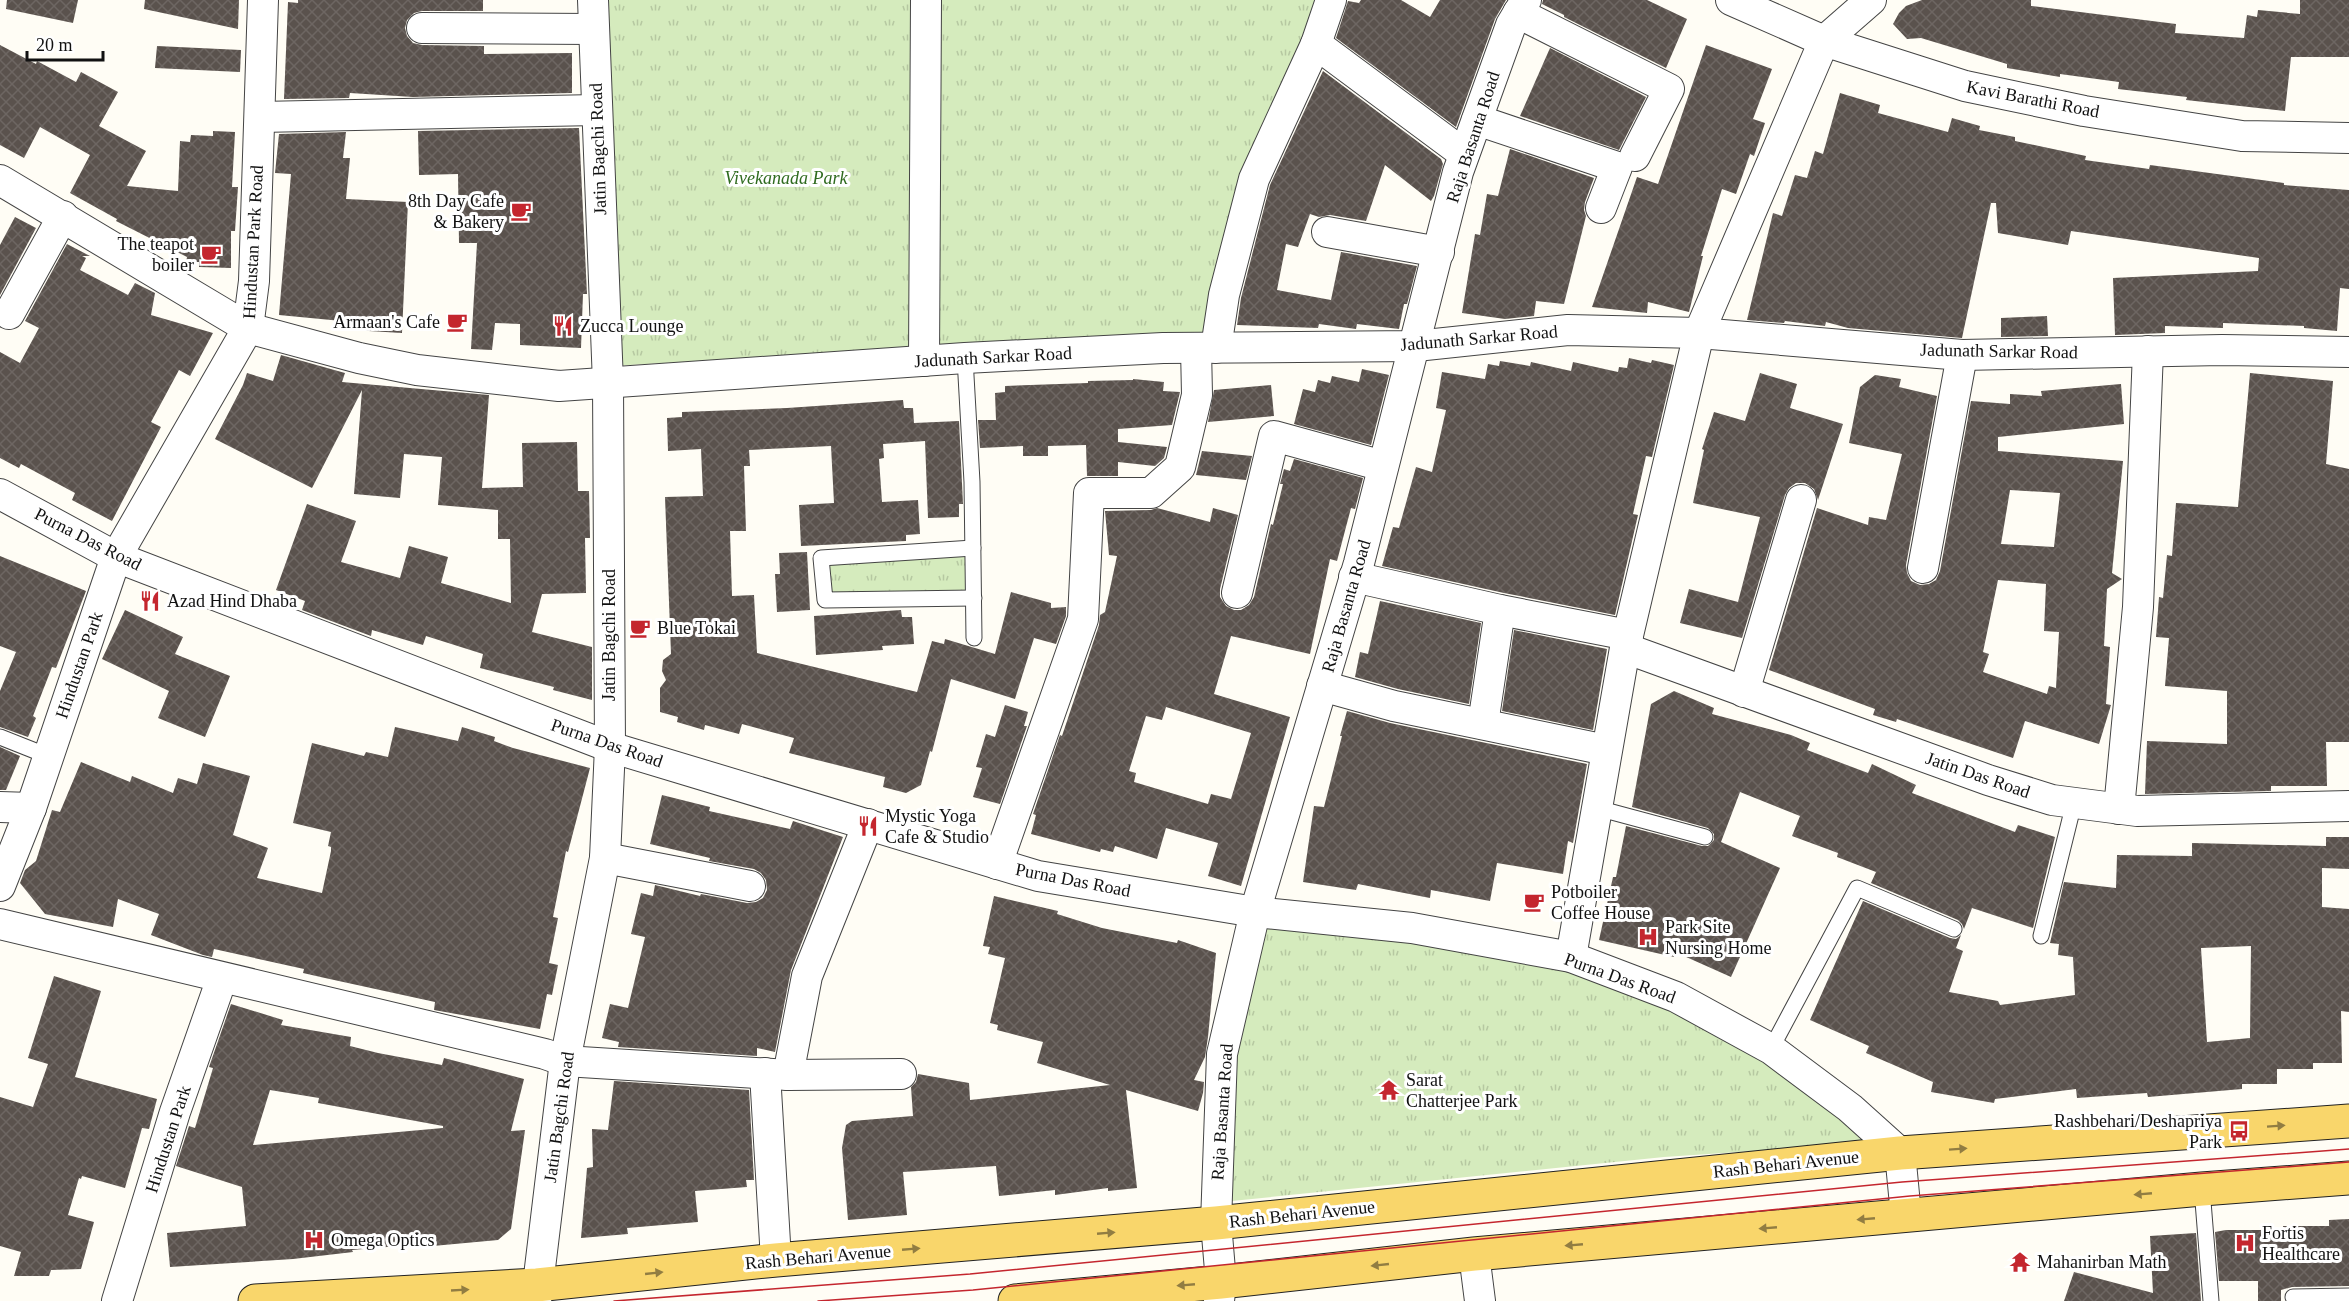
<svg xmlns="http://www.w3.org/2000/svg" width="2349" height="1301" viewBox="0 0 2349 1301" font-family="Georgia,serif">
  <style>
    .grass { fill: url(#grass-tufts) }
    .building { fill: url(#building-cross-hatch); fill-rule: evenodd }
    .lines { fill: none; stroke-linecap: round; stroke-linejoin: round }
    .service-casing { stroke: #444; stroke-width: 17 }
    .minor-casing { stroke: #444; stroke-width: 32 }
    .primary-casing { stroke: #222; stroke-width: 35 }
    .service { stroke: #fff; stroke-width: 15 }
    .minor { stroke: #fff; stroke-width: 30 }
    .primary { stroke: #f9d66b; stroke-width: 33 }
    .tram { stroke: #c4262e; stroke-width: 1.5 }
    .oneway { fill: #917d42 }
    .labels { text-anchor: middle; stroke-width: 6; stroke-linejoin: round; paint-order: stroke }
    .street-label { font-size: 18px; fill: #111; stroke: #fff }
    .park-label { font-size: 18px; font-style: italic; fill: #2f6b1f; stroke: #fff }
    .poi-label { font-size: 18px; fill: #111; stroke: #fff; text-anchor: start }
  </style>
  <defs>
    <pattern id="grass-tufts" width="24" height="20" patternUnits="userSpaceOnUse" patternTransform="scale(1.5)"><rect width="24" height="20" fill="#d5ebbd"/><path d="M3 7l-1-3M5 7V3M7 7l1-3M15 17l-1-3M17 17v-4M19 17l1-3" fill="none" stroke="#b6c8a1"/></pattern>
    <pattern id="building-cross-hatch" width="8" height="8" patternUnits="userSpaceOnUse" patternTransform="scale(1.5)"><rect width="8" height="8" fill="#5a524d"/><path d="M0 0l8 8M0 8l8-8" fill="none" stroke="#6d6662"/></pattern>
  </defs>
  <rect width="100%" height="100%" fill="#fffdf5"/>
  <g class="grass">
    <path d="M602,0H1328L1208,332L612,366Z"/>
    <path d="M967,555L968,596H830L828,564Z"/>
    <path d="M1258,920L1568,965L1669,1000L1766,1055L1874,1143L1664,1157L1202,1204Z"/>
  </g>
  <g class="building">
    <path d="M7,0H78L73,23L6,9Z"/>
    <path d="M145,0H239L238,29L144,9Z"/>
    <path d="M298,0H483V11H422L414,13L407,20L405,28L407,36L413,43L422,45L484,46V54L572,53V93L413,97L350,93L349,98L284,99L288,2L298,3Z"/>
    <path d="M1361,0H1401L1430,17L1440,0H1506L1495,19L1456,127L1336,38L1348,1L1359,3Z"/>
    <path d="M1543,0H1647L1687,19L1666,68L1564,17V15L1542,4Z"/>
    <path d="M1922,0H2031V6L2176,24L2175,33L2244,38L2247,15L2257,17L2258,10L2300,14V0H2349V57H2291L2285,111L2186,100L2187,97L2118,89L2119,82L2060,74V77L2007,68V64L1921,38L1907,39L1893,24L1899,13L1906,6Z"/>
    <path d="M0,45L36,64L37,61L76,82L81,72L118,92L99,126L146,151L127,186L178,191L180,141L190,142L191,135L213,136V131L235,132L232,187H238L235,231H231V268L199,267V262H186L187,257L116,221L117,219L70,193L90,155L40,127L24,158L0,145Z"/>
    <path d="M1706,45L1772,69L1753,119L1765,123L1754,156L1750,154L1736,194L1722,189L1701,256H1703L1689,312L1648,302L1647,313L1592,307L1637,177L1658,184Z"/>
    <path d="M157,46L241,50L240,72L155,68Z"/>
    <path d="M1550,48L1646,97L1619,150L1520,116Z"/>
    <path d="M1323,71L1441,159L1443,164L1434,196L1431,201L1385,165L1366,221L1330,215L1319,217L1310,214L1298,247L1286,244L1277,290L1331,300L1341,252L1417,266L1407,304H1404L1399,329L1357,324L1356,329L1319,324L1318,328L1237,325L1241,298L1270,185Z"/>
    <path d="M1840,93L1880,105L1878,113L1948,132L1952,118L1980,126L1979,130L2015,137V141L2086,156L2085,160L2149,169L2150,165L2284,183V185L2349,190V289L2340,288L2337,331L2304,328V326L2223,323V328L2165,326V333L2115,335L2113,278L2258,271L2259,258L2071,231L2068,245L1998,233L1996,203H1991L1962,338L1848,328L1826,322L1825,326L1785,321L1784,323L1747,320L1773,213L1782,216L1795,175L1807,178L1815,151L1823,154Z"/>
    <path d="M579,128L587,294H583L581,348L520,345V324L495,323L492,350L471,349L477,243H459L458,174L419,175L418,131Z"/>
    <path d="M346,132L343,158H350L346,199L408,202L402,333L352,330V322L279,315L291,174L275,173L279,134Z"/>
    <path d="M1510,149L1594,178L1585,202L1584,210L1586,216L1564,304L1536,301L1534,316L1505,319L1462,313L1475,234L1480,235L1487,194L1498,196Z"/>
    <path d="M15,217L36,228L0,295V245Z"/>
    <path d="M67,244L90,256H82L86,258L80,270L128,295L135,283L155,293L151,315L213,333L190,376L179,370L151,422L161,427L112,521L72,500L75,493L21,464L19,468L0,458V352L20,363L39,328L25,321Z"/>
    <path d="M2047,316L2048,336L2001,337V318Z"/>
    <path d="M281,355L345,373L342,382L489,395L482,488L523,487L522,443L577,442L578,491H589L590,538H585L586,593L542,594L532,632L592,647V700L553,690L554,687L480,668L483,654L426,636L423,645L372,630L371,636L302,610L305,601L276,590L307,504L356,521L341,562L400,578L409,546L448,557L441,583L511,603L510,539H498V510L438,505L442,457L404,454L400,498L354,494L362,390L312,488L215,439L243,385L247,373L273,381Z"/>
    <path d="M1629,358L1651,363L1652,360L1674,365L1652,457L1646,456L1633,514L1638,515L1615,615L1504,593L1382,566L1393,527L1399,528L1416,467L1432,472L1446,410L1436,408L1442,372L1485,379L1488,364L1499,366L1500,361L1530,366L1531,362L1571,371L1573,362L1618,372L1619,367L1627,368Z"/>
    <path d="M1362,369L1389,375L1371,445L1294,424L1303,389L1315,392L1318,380L1330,383L1332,376L1359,382Z"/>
    <path d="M1760,373L1797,384L1790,408L1843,424L1818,500L1814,489L1805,483H1796L1789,488L1785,495L1742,638L1680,623L1689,589L1738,602L1760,517L1693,503L1704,450L1702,449L1714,412L1745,421Z"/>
    <path d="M2250,373L2333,381L2326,464L2349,469V742H2326L2327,786H2271V791L2145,794L2147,741L2227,744V691L2165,686L2169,638L2156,637L2159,597L2163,598L2167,555L2172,556L2176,503L2238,507Z"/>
    <path d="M1875,375L1901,379L1899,387L1937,396L1906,565L1907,573L1911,581L1920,585L1929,584L1936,580L1940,571L1971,401L2010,404V394L2042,396L2041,391L2121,384L2124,424L1998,437V451L2123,461L2112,573L2122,579L2107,589L2104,646L2110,647L2106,704L2111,705L2099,744L2025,721L2013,758L1897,719L1896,722L1873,715L1875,709L1769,670L1817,508L1868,525L1869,517L1886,520L1902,454L1849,443L1860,387ZM2010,490L2060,493L2054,547L2001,544ZM1998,580L2046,584L2044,631L2059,632L2056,688L2049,686L2047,694L1983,672L1989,654L1983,652Z"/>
    <path d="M1133,379L1164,382L1163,391L1180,392L1172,425L1118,429V442L1167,447L1164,458L1155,466L1118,462V476H1087L1086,445L1048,446V456H1023V446L980,448L978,420H996L995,393L1005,392V386L1088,383V381L1133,380Z"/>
    <path d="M1271,385L1274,416L1208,422L1214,390Z"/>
    <path d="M903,400L904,408H913L914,423L959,421L963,504H959V517L928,518L925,441L883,444L884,458L879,459L882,502L918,500L920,534L906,535V541L801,546L799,505L834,503L831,446L749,450L750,466H744L746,531H730L732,596L754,595L757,653L917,692L932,641L944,644L945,639L995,654L1011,592L1051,603V608L1066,607V616L1056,644L1034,638L1015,699L951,679L932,752L930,751L921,785L906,793L883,787L885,777L789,753L794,738L742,724L739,734L705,725L704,730L677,722L678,717L660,712V688L666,680L662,671L663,660L671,654L665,497L703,496L701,449L668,451L667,418L682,417V412L787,408Z"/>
    <path d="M1202,451L1252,456L1246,480L1196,475Z"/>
    <path d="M1294,459L1363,478L1355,509L1351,508L1337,561L1330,559L1310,654L1231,636L1214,694L1290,717L1241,886L1208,876L1218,843L1166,828L1157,859L1115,846L1113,852L1101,849L1100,852L1031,834L1036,815L1033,814L1060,735L1062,736L1099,625L1100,615L1105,612L1117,556L1109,555L1105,511L1151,510L1157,508L1210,522L1213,508L1238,515L1220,589V597L1226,606L1234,610H1241L1249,605L1254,597L1271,524L1273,525L1283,484H1280L1284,469L1290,471ZM1166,707L1251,733L1231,799L1211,794L1208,804L1134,782L1136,773L1129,771L1146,716L1162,720Z"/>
    <path d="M807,552L810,610L777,612L775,574H780L779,553Z"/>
    <path d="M0,556L86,591L56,668L52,667L33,716L36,718L28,737L0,727V691L16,652L0,646Z"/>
    <path d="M1380,601L1481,623L1469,704L1398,689L1355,677L1360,652L1368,654Z"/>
    <path d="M125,610L183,637L175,654L230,676L205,737L158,718L169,691L102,659Z"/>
    <path d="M901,610L902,617H912L914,644L882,646L883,650L816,655L814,616Z"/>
    <path d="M1514,630L1607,649L1593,730L1502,711Z"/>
    <path d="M1674,691L1714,708L1712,714L1791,735L1810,743L1807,750L1868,773L1872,764L1916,785L1912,793L1970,815L2015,832L2018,825L2055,837L2033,928L1972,908L1964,929L1962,924L1958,920L1871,883L1876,872L1837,857L1838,853L1792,836L1800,816L1740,792L1721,842L1780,868L1731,977L1675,952L1674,957L1599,940L1613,877H1616L1626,826L1702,846H1708L1714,840V834L1708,828L1632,807L1651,704Z"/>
    <path d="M1005,705L1028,712L1024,726H1027L1000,804L973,797L982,768L976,767L986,734L995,737Z"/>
    <path d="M1347,711L1390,723L1587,764L1573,843L1568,841L1563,874L1497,863L1490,901L1431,890L1430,898L1358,884L1356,890L1303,882L1314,806L1324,807L1342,736H1340Z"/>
    <path d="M395,727L458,741L462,727L495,737L494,741L513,748L590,768L568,852L566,851L553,917L558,918L549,963L558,965L552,995L547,994L540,1029L434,1010L435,1002L325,978L303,973L304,969L214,949L212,957L203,955L151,935L159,914L118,899L113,927L45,914L20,883L25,870L36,861L52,810L60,812L81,762L130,782L132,776L173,793L178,778L197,784L203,763L250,776L233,835L268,848L257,878L322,893L331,851V847L328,846L331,832L293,823L312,743L364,756L366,752L388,757Z"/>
    <path d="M0,747L20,756L6,790H0Z"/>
    <path d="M662,795L710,807L709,811L790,829L793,821L843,837L791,970L775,1052L757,1048V1056L618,1047L619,1042L602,1038L610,1004L628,1008L645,937L631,934L641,893L653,896L655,885L700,896L701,894L747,903L756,902L763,898L767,890L766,880L761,873L754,869L709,861L710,858L650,844Z"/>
    <path d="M2326,837H2349V869L2322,868V907L2349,909V1012L2341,1011L2342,1063H2313V1069H2277V1084H2242V1089L2148,1097L2147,1093L2077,1098L2076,1089L1995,1099L1994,1103L1931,1092L1933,1082L1866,1053L1869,1046L1810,1020L1863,901L1950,938L1956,939L1961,935L1956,948L1963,951L1949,992L1998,1001L2000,1005L2075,995L2073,957L2058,955L2059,944L2050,943L2064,882L2116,888L2117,855L2192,856V843L2326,846ZM2251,946L2250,1038L2207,1042L2201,948Z"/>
    <path d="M994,896L1058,911L1057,914L1102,928L1177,943L1178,940L1216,953L1208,1037L1205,1057L1194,1080L1204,1082L1203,1093L1198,1111L1126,1090L1137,1188L1108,1191V1188L1055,1195V1190L999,1196L996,1166L903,1172L907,1215L848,1220L842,1148L846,1125L852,1121L913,1116L911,1087L916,1082L918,1074L969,1083L970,1100L1110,1085L1037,1063L1043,1042L997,1030L998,1025L990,1023L1005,958L988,954L990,947L983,946Z"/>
    <path d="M54,976L101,991L75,1077L157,1099L149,1129L142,1128L125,1188L82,1176L81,1179L79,1178L68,1215L94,1222L81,1269L51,1270L49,1276H14L21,1252L0,1246V1097L33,1107L48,1064L28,1058Z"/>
    <path d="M231,1004L283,1020L281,1025L351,1037L350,1046L378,1053L442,1065L444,1058L524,1079L511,1131L525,1130L511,1229L498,1240L422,1247V1244L352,1250L353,1252L293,1259L170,1267L167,1233L246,1226L242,1187L176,1166L189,1126L195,1128L213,1068L209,1067ZM270,1090L319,1098L318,1103L443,1126V1128L253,1145Z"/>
    <path d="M614,1081L749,1090L754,1180H746L747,1187L695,1191L698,1222L627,1228L628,1234L581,1238L587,1168L593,1167L592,1129L608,1130Z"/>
    <path d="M2349,1219V1286L2292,1287L2281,1290V1301H2258V1281H2219L2215,1232L2226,1230H2283V1226H2329V1220Z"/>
    <path d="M2196,1233L2201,1301H2064L2074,1272L2153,1293L2150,1236Z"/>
  </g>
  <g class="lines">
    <g class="service-casing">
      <g id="service">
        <path d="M965,358L972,482L974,638"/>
        <path d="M973,548L821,558L825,600L974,598"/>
        <path d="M0,737L48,756"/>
        <path d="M1597,808L1705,837"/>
        <path d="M2041,936L2074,803"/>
        <path d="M1771,1049L1857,888L1954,929"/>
        <path d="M2202,1189L2211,1301"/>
        <path d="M2293,1297L2349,1296"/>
      </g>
    </g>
    <g class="minor-casing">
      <g id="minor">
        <path d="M1731,0L1824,41L1965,86L2084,111L2242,136L2349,138"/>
        <path d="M1518,13L1669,89L1635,156"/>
        <path d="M422,28L594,29"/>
        <path d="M1316,44L1464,154"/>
        <path d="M260,117L597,110"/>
        <path d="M1477,120L1617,167L1601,208"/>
        <path d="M0,180L248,328L359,358L417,370L559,386L965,358L1163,348L1416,346L1568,330L1699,333L1962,355L2222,350L2349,352"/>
        <path d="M1327,232L1439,252"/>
        <path d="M9,314L63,216"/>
        <path d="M1216,348L1224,295L1254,179L1316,44L1331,0"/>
        <path d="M924,361L926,0"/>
        <path d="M0,494L116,557L610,747L1038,876L1255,912L1412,928L1571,957L1676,997L1771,1049L1850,1108L1900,1153L1906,1215"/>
        <path d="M1923,568L1962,355"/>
        <path d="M1354,577L1500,610L1628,635"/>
        <path d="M1237,593L1274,436L1383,466"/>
        <path d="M1625,648L1988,780L2052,800L2137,811L2349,806"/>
        <path d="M1322,686L1394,706L1606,750"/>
        <path d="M1744,692L1801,500"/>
        <path d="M1483,724L1500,610"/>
        <path d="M0,807L31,808"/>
        <path d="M2119,809L2138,607L2148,351"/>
        <path d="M605,858L750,886"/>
        <path d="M997,864L1083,619L1089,493H1151L1180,467L1197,395L1196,348"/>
        <path d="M0,886L31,808L116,557L248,328L254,281L263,0"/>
        <path d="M0,924L545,1054L565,1061L788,1075L901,1074"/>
        <path d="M1571,957L1625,648L1699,333L1824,41L1871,0"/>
        <path d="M765,1073L776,1260"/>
        <path d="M788,1075L807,976L868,824"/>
        <path d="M1474,1254L1480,1301"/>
        <path d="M117,1301L175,1112L222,978"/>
        <path d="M536,1301L565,1061L605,858L610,747L608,383L593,0"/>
        <path d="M1219,1301L1221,1282L1216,1223L1222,1054L1255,912L1359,563L1458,172L1511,25L1526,0"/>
      </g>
    </g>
    <g class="primary-casing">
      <g id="primary">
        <path d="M255,1301L537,1285L776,1260L1216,1223L1900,1153L2349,1121"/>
        <path d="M1015,1301L1221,1282L1474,1254L2202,1189L2349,1178"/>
      </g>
    </g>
    <use href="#service" class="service"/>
    <use href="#minor" class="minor"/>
    <use href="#primary" class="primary"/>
    <g class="tram">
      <path d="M614,1301L970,1274L1902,1182L2349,1149"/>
      <path d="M818,1301L973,1290L1910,1196L2349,1162"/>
    </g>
  </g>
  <defs><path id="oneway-solid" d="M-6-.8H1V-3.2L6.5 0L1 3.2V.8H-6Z" transform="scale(1.5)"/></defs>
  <g class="oneway">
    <use href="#oneway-solid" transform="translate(2276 1126) rotate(-4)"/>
    <use href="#oneway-solid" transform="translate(1958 1149) rotate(-4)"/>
    <use href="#oneway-solid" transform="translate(2143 1194) rotate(175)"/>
    <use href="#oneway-solid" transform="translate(1866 1219) rotate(175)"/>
    <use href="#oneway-solid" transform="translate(1768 1228) rotate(175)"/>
    <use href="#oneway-solid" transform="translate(1106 1233) rotate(-5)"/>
    <use href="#oneway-solid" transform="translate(1574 1245) rotate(175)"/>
    <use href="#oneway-solid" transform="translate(911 1249) rotate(-5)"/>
    <use href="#oneway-solid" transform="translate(1380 1265) rotate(174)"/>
    <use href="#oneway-solid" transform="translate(654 1273) rotate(-6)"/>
    <use href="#oneway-solid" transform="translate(1186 1285) rotate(175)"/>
    <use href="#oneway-solid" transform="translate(460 1290) rotate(-3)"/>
  </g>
  <defs>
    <g id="cafe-bare" transform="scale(1.62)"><path d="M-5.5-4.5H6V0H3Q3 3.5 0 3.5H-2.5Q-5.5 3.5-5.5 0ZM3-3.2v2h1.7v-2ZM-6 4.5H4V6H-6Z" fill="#c4262e" stroke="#fff" stroke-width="2.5" paint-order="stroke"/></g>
    <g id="restaurant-bare" transform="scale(1.62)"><path d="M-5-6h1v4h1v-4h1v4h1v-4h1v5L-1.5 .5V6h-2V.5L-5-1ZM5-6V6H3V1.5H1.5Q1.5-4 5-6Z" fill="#c4262e" stroke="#fff" stroke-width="2.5" paint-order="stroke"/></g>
    <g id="hospital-bare" transform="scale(1.62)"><path d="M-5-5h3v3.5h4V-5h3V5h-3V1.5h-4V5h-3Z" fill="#c4262e" stroke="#fff" stroke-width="2.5" paint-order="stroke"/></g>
    <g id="temple-bare" transform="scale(1.62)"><path d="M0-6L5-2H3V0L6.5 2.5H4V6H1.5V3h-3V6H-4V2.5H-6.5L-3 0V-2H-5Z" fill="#c4262e" stroke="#fff" stroke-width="2.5" paint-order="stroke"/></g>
    <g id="bus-bare" transform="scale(1.62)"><path d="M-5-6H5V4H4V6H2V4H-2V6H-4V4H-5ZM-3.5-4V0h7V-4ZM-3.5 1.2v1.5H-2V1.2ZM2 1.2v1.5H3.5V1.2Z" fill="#c4262e" stroke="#fff" stroke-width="2.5" paint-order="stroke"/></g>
  </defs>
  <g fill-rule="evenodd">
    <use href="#cafe-bare" x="521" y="211"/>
    <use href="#cafe-bare" x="211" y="254"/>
    <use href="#cafe-bare" x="457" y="322"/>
    <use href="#restaurant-bare" x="563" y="326"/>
    <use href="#restaurant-bare" x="150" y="601"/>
    <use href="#cafe-bare" x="640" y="628"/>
    <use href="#restaurant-bare" x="868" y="826"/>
    <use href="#cafe-bare" x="1534" y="902"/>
    <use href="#hospital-bare" x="1648" y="937"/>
    <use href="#temple-bare" x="1389" y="1090"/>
    <use href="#bus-bare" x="2239" y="1131"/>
    <use href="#hospital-bare" x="314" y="1240"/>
    <use href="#hospital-bare" x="2245" y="1243"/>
    <use href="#temple-bare" x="2020" y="1262"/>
  </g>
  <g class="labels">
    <g class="street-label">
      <text transform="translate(2033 99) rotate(11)" y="6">Kavi Barathi Road</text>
      <text transform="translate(1473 137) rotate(-72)" y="6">Raja Basanta Road</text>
      <text transform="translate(598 149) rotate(-92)" y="6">Jatin Bagchi Road</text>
      <text transform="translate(253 242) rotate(-87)" y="6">Hindustan Park Road</text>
      <text transform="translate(1479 338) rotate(-5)" y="6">Jadunath Sarkar Road</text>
      <text transform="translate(1999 351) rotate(1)" y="6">Jadunath Sarkar Road</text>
      <text transform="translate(993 357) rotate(-3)" y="6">Jadunath Sarkar Road</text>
      <text transform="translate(88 539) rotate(27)" y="6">Purna Das Road</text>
      <text transform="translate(1346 606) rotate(-74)" y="6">Raja Basanta Road</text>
      <text transform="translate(609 635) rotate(-90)" y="6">Jatin Bagchi Road</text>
      <text transform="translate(79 665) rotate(-71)" y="6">Hindustan Park</text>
      <text transform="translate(607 743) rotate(19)" y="6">Purna Das Road</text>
      <text transform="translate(1978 775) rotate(19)" y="6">Jatin Das Road</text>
      <text transform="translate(1073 880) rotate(11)" y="6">Purna Das Road</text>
      <text transform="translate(1620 978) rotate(20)" y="6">Purna Das Road</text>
      <text transform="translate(1222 1112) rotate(-86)" y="6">Raja Basanta Road</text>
      <text transform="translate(559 1117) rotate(-82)" y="6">Jatin Bagchi Road</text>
      <text transform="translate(168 1139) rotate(-72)" y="6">Hindustan Park</text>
      <text transform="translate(1786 1164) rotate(-6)" y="6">Rash Behari Avenue</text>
      <text transform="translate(1302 1214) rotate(-6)" y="6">Rash Behari Avenue</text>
      <text transform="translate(818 1257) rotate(-5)" y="6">Rash Behari Avenue</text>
    </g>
    <g class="park-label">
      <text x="786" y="184">Vivekanada Park</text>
    </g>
    <g class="poi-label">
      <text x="504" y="207" text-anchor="end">8th Day Cafe<tspan x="504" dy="21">&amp; Bakery</tspan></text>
      <text x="194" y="250" text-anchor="end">The teapot<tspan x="194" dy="21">boiler</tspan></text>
      <text x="440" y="328" text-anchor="end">Armaan's Cafe</text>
      <text x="580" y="332">Zucca Lounge</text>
      <text x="167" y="607">Azad Hind Dhaba</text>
      <text x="657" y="634">Blue Tokai</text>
      <text x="885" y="822">Mystic Yoga<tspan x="885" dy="21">Cafe &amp; Studio</tspan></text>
      <text x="1551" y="898">Potboiler<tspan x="1551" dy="21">Coffee House</tspan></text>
      <text x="1665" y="933">Park Site<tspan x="1665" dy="21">Nursing Home</tspan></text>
      <text x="1406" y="1086">Sarat<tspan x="1406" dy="21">Chatterjee Park</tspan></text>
      <text x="2222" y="1127" text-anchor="end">Rashbehari/Deshapriya<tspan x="2222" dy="21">Park</tspan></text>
      <text x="2262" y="1239">Fortis<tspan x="2262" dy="21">Healthcare</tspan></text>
      <text x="331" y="1246">Omega Optics</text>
      <text x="2037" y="1268">Mahanirban Math</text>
    </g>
  </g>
  <path d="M27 51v9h76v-9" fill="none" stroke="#111111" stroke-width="3"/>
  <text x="36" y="51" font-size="18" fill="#111111" stroke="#ffffff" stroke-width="4.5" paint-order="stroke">20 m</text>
</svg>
